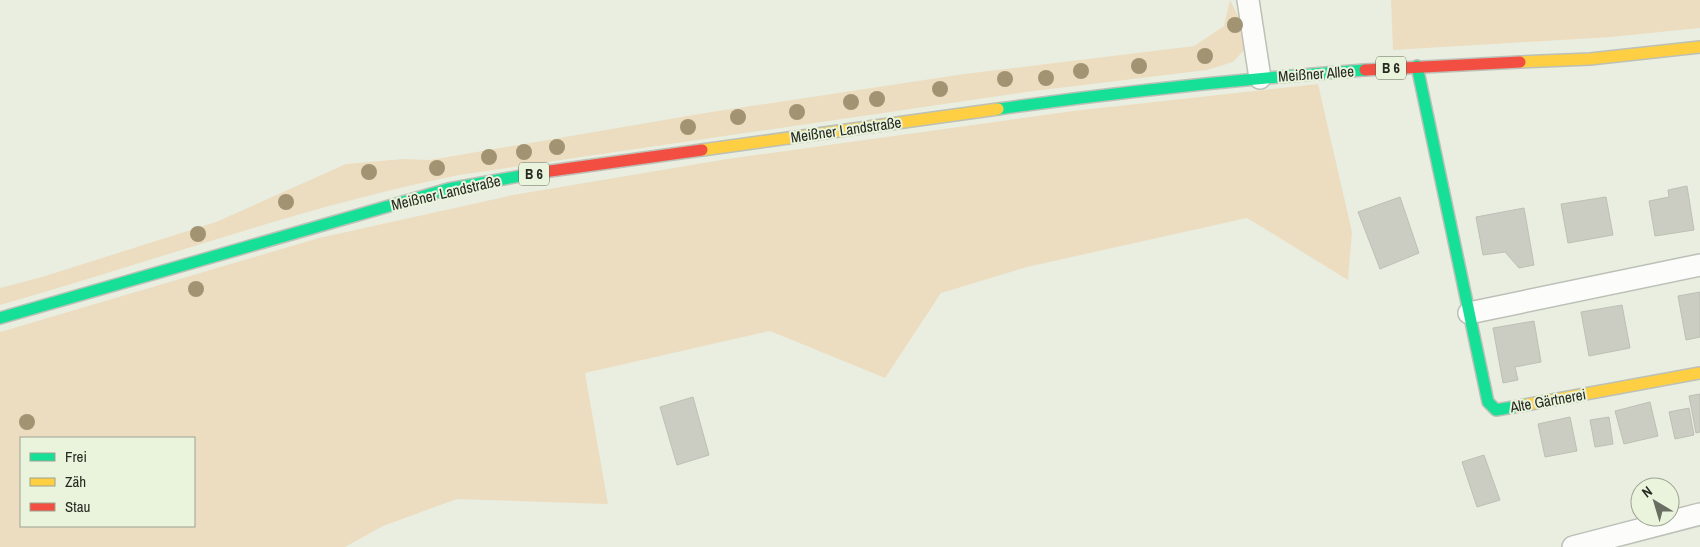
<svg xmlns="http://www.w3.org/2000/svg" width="1700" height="547" viewBox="0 0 1700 547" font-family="'Archivo Narrow',sans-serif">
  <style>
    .green { fill: #ecddc0; fill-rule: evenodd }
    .building { fill: #cbcdc2; stroke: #bebfb5 }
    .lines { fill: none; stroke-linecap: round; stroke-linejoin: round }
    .street-casing { stroke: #bcc0b7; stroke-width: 24 }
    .fast-casing { stroke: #bcc0b7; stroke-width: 14 }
    .slow-casing { stroke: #bcc0b7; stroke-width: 14 }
    .jam-casing { stroke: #bcc0b7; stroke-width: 14 }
    .street { stroke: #fcfcfa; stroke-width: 21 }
    .fast { stroke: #16e098; stroke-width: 11 }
    .slow { stroke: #ffcf43; stroke-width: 11 }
    .jam { stroke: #f24e42; stroke-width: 11 }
    .tree { fill: #a29372 }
    .labels { text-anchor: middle; stroke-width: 4; stroke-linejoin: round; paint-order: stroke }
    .shield { fill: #eaf3dc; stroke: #616659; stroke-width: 1 }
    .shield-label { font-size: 14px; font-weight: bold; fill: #262a21 }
    .street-label { font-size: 15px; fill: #262a21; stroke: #eaf3dc }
  </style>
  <rect width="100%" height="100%" fill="#e9eee1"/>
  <g class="green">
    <path d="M1230,0L1244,28L1245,49L1233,62L1207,70L1026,92L459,175C303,206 153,262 0,305V288L42,277L216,222L346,164L403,159L430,160L705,113L964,74L1194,46L1224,26Z"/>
    <path d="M1391,0H1700V28L1611,37L1393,50Z"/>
    <path d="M1318,84L1352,232L1348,280L1247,218L1027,267L941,293L885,378L770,331L585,373L608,504L457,499L383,526L345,547H0V332L319,238L513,195L727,159L1073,111ZM21,438H194V526H21Z"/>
  </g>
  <g class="building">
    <path d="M1687,186L1694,230L1655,236L1649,201L1669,197L1668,190Z"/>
    <path d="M1400,197L1419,253L1380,269L1358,212Z"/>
    <path d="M1606,197L1613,235L1568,243L1561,204Z"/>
    <path d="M1524,208L1534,265L1519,268L1505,252L1483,255L1476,217Z"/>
    <path d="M1700,292V337L1686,340L1678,296Z"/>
    <path d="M1622,305L1630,348L1589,356L1581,312Z"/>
    <path d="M1534,321L1541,362L1515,367L1518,380L1503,383L1493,328Z"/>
    <path d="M1700,394V432L1696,433L1689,396Z"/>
    <path d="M693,397L709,455L677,465L660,407Z"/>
    <path d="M1650,402L1658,436L1624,444L1615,411Z"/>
    <path d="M1689,408L1694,435L1675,439L1669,412Z"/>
    <path d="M1570,417L1577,451L1545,457L1538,424Z"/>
    <path d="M1609,417L1613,444L1595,447L1590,420Z"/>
    <path d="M1484,455L1500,500L1477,507L1462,462Z"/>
  </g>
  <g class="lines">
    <g class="street-casing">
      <g id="street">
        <path d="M1248,0L1260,78"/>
        <path d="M1469,313L1700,265"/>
        <path d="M1573,547L1700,514"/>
      </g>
    </g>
    <g class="fast-casing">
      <g id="fast">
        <path d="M1417,66L1488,402L1496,410L1525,405"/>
        <path d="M998,109C1120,92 1242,79 1365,70"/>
        <path d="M0,318L448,189L543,172"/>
      </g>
    </g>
    <g class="slow-casing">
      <g id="slow">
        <path d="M1520,62L1590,59L1700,47"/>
        <path d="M702,150L998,109"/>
        <path d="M1525,405L1700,373"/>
      </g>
    </g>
    <g class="jam-casing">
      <g id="jam">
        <path d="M1365,70L1520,62"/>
        <path d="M543,172L702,150"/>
      </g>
    </g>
    <use href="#street" class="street"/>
    <use href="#fast" class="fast"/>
    <use href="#slow" class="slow"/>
    <use href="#jam" class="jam"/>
  </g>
  <g class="tree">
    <circle cx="1235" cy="25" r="8"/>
    <circle cx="1205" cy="56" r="8"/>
    <circle cx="1139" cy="66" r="8"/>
    <circle cx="1081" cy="71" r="8"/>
    <circle cx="1046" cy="78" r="8"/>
    <circle cx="1005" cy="79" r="8"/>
    <circle cx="940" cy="89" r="8"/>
    <circle cx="877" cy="99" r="8"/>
    <circle cx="851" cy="102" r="8"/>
    <circle cx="797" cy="112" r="8"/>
    <circle cx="738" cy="117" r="8"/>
    <circle cx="688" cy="127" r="8"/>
    <circle cx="557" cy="147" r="8"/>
    <circle cx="524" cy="152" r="8"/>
    <circle cx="489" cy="157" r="8"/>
    <circle cx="437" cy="168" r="8"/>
    <circle cx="369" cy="172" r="8"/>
    <circle cx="286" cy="202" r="8"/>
    <circle cx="198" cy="234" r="8"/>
    <circle cx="196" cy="289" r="8"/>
    <circle cx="27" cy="422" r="8"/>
  </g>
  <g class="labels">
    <g class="shield">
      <rect x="1376" y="56.5" width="30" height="23" rx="4"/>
      <rect x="519" y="162.5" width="30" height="23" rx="4"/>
    </g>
    <g class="shield-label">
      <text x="1391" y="73">B 6</text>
      <text x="534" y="179">B 6</text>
    </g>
    <g class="street-label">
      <text transform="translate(1316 74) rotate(-4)" y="5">Meißner Allee</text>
      <text transform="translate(846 130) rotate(-8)" y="5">Meißner Landstraße</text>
      <text transform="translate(446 193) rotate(-13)" y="5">Meißner Landstraße</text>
      <text transform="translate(1548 401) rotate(-10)" y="5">Alte Gärtnerei</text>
    </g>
  </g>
  <rect x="20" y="437" width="175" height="90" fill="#eaf3dc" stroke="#9ca391"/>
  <rect x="30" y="453" width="25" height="8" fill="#16e098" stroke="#9ca391"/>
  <text x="65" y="462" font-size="15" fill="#262a21">Frei</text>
  <rect x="30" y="478" width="25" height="8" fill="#ffcf43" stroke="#9ca391"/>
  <text x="65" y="487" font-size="15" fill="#262a21">Zäh</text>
  <rect x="30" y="503" width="25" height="8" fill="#f24e42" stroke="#9ca391"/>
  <text x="65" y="512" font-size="15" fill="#262a21">Stau</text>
  <g transform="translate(1655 502) rotate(322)"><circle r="24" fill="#eaf3dc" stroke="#9ca391"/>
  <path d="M0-4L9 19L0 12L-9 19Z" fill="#6a6f64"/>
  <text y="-8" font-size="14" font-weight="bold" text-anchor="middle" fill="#262a21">N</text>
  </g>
</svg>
